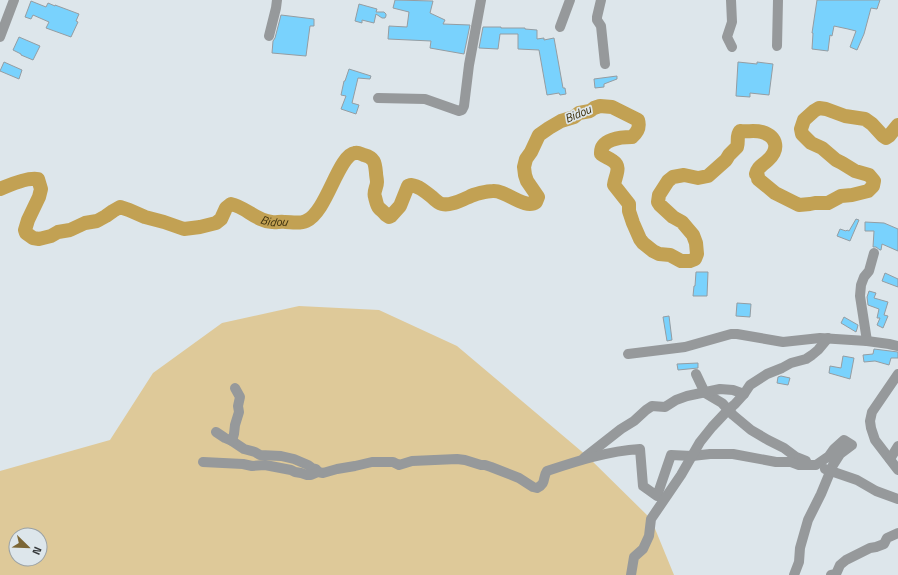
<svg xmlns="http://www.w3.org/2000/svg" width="898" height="575" viewBox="0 0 898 575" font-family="'Titillium Web',sans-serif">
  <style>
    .green { fill: #dec999; fill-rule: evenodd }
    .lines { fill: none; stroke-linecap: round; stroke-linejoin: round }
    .river { stroke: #c2a153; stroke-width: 14 }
    .building { fill: #79d2fd; stroke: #959da2 }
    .minor { stroke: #96999b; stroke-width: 10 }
    .labels { text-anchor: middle; stroke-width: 3.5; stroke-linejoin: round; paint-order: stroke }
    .water-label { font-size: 12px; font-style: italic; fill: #3f320f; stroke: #dde6eb }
  </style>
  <rect width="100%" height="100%" fill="#dde6eb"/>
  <path class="green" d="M299,306L379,310L457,346L587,456L651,519L674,575H0V471L110,440L153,373L222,323ZM16,535H40V559H16Z"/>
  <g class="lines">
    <path class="river" id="s1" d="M0,189C9,185 28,177 38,179L41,189L39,197L28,220L25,230L26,233L33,238L39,239L51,236L58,232L70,230L85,223L97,221L106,216L113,211L120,207L129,210L145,217L164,222L184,229L200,227L216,223L221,219L226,208L231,204C246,207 256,221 272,222C276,223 280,221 285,222C291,222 300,224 306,221C327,212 338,155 355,153C358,152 361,154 364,155C375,158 375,163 376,173C376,176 377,179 377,182C377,187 373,192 375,197C376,201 377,206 379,208C382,211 384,212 386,215L389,217L391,216L400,206L408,186L411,185C419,186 426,192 432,197C435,200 438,203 442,204C451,206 461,200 469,197C474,194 487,191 493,191C506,190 525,210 536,202L538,197L527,181L525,175L524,167L526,159L531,152L538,137L539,135L549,128L561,121L574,117L579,113L590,111L594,108L600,106L612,107L638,120C640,127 638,132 632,137C621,137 600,139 601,154C605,157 609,158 613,161C622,167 615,176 614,185L629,204V211L633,223L640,239L643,243L653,251L659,254L670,255L681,261H690L695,259L697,254L696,243L693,235L682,222L673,217L660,205L658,202L659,195L668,181L673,177L684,175L698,178L708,176L726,160L729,155L737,147C739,141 736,136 740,131C747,132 755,130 762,132C778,137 779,150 768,160C762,166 758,166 756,174L758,176V179L775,193L799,205L810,204L815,203H828L841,196L852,195L868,191L873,186L874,181L869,175L855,171L842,163L836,160L822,148L811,143L802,134L801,129L804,120L814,111L819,108L826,109L845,116L865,119L872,124L883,136L886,138L889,136L898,125"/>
  </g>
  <g class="building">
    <path d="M395,0L433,1L430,13L445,20L443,24L470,25L464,54L430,48L431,41L388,39L389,26L407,27L409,12L393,8Z"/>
    <path d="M817,0H880L877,9L871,8L864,34L857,50L850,47L856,31L848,29L834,26L832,36L830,35L828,51L812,49L813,33H812Z"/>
    <path d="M31,1L46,7L48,3L55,6V5L79,14L76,21L78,22L71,37L46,28L49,22L33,15L31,19L25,17Z"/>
    <path d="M359,4L377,9L376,12H384L386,14V16L385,18H382L376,14L374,23L362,20V23L355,21Z"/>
    <path d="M281,15L314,19V26H310L306,56L272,53L273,41L275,38Z"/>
    <path d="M483,27H501V28H525V29L537,30V39L544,38V40L554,38L563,88H565L566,94L560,95L559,93L547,95L539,50L518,49V34H500L498,49L479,48Z"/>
    <path d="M19,37L40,46L33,60L21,55V54L13,50Z"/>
    <path d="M4,62L22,70L19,79L0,71Z"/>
    <path d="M738,62L757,64V62L773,64L769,95L750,93V97L736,96Z"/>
    <path d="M349,69L371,76L370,79L358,78L352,103L359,105L356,114L341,109L346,96L341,95L344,81H345Z"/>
    <path d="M617,76V79L604,84V87L595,88L594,79Z"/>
    <path d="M856,219L859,220L850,241L837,236L840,229L846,231L847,230L849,231Z"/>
    <path d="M865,222L884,223L898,229V251L882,244L881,250H880L876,247H873L874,231H865Z"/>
    <path d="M696,272H708L707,296H693L694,286H695Z"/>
    <path d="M885,273L898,279V287L882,281Z"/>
    <path d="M869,291L876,293L874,298L888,302L884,315L888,316L883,328L877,325L880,318H877L879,309L868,305L867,297Z"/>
    <path d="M737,303L751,304L750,317L736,316Z"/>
    <path d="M669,316L672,340L667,341L663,317Z"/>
    <path d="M844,317L858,325L857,329L856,332L841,323Z"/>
    <path d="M874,349L898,352V358H891L889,365L875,361L864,362L863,355L873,354Z"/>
    <path d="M843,356L854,358L850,379L829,373L830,366L841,368Z"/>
    <path d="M698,363V368L678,370L677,364Z"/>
    <path d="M781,376L790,378L788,385L777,383L778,377Z"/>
  </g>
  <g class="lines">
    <g class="minor">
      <path d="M601,0L597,17V20L601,26L605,64"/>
      <path d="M731,0L732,22L727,37L732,47"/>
      <path d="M560,27L570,0"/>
      <path d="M269,36L276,8L277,0"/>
      <path d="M0,37L14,0"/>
      <path d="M777,46L778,0"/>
      <path d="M378,98L425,99L459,111L462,110L464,106L469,65L481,0"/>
      <path d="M867,341L860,296L861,285L864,277L869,271L874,253"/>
      <path d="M628,354L685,347L731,334H737L783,342L820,338L867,341L889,344L898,346"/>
      <path d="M696,374L705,393L722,403L733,415L751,430L768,440L784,448L796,457L806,461"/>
      <path d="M898,374L872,412L870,421L871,428L875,440L898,470"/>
      <path d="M216,432L225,438L232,441L244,449L255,452L260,455L281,456L294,459L308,465L312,468L316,469L318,472"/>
      <path d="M232,441L234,434L235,425L239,412L238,406L240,397L235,388"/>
      <path d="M584,458L621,429L634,421L646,410L652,406L665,407L676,400L687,396L720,389L733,390L744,394"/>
      <path d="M890,459L898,446"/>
      <path d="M203,462L243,464L252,466L265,465L291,470L295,472L301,473L307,475H311L318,472L323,473L337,469L355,466L372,462H393L399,465L412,461L457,459L465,460L481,465H485L491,467L519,478L533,487L537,488C547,483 542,478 547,471C577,461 608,451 640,449L643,486L657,496L671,455L692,456L710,454H733L776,462H791L799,465H816L829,456L834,449L844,440L852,445L840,454L833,465L821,494L808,520L800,548L799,562L794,575"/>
      <path d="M825,469L857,480L876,491L898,499"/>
      <path d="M631,575L634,557L643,549L649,536L651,519L681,475L700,442L712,427L728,410L735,404L744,394L750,385L767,374L782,368L791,363L806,359L812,355L818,350L828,338"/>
      <path d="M831,575L836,574L840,565L846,560L870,548L876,547L884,544L887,538L898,533"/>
    </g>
  </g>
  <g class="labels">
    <g class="water-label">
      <text transform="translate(578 114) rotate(-23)" y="4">Bidou</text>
      <text dy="4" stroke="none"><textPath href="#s1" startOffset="373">Bidou</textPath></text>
    </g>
  </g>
  <g transform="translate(28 547) rotate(113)"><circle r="19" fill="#dde6eb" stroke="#9aa1a5"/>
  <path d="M0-3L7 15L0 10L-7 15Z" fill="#7b6635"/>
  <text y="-6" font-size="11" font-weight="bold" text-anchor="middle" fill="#36393b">N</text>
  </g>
</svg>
